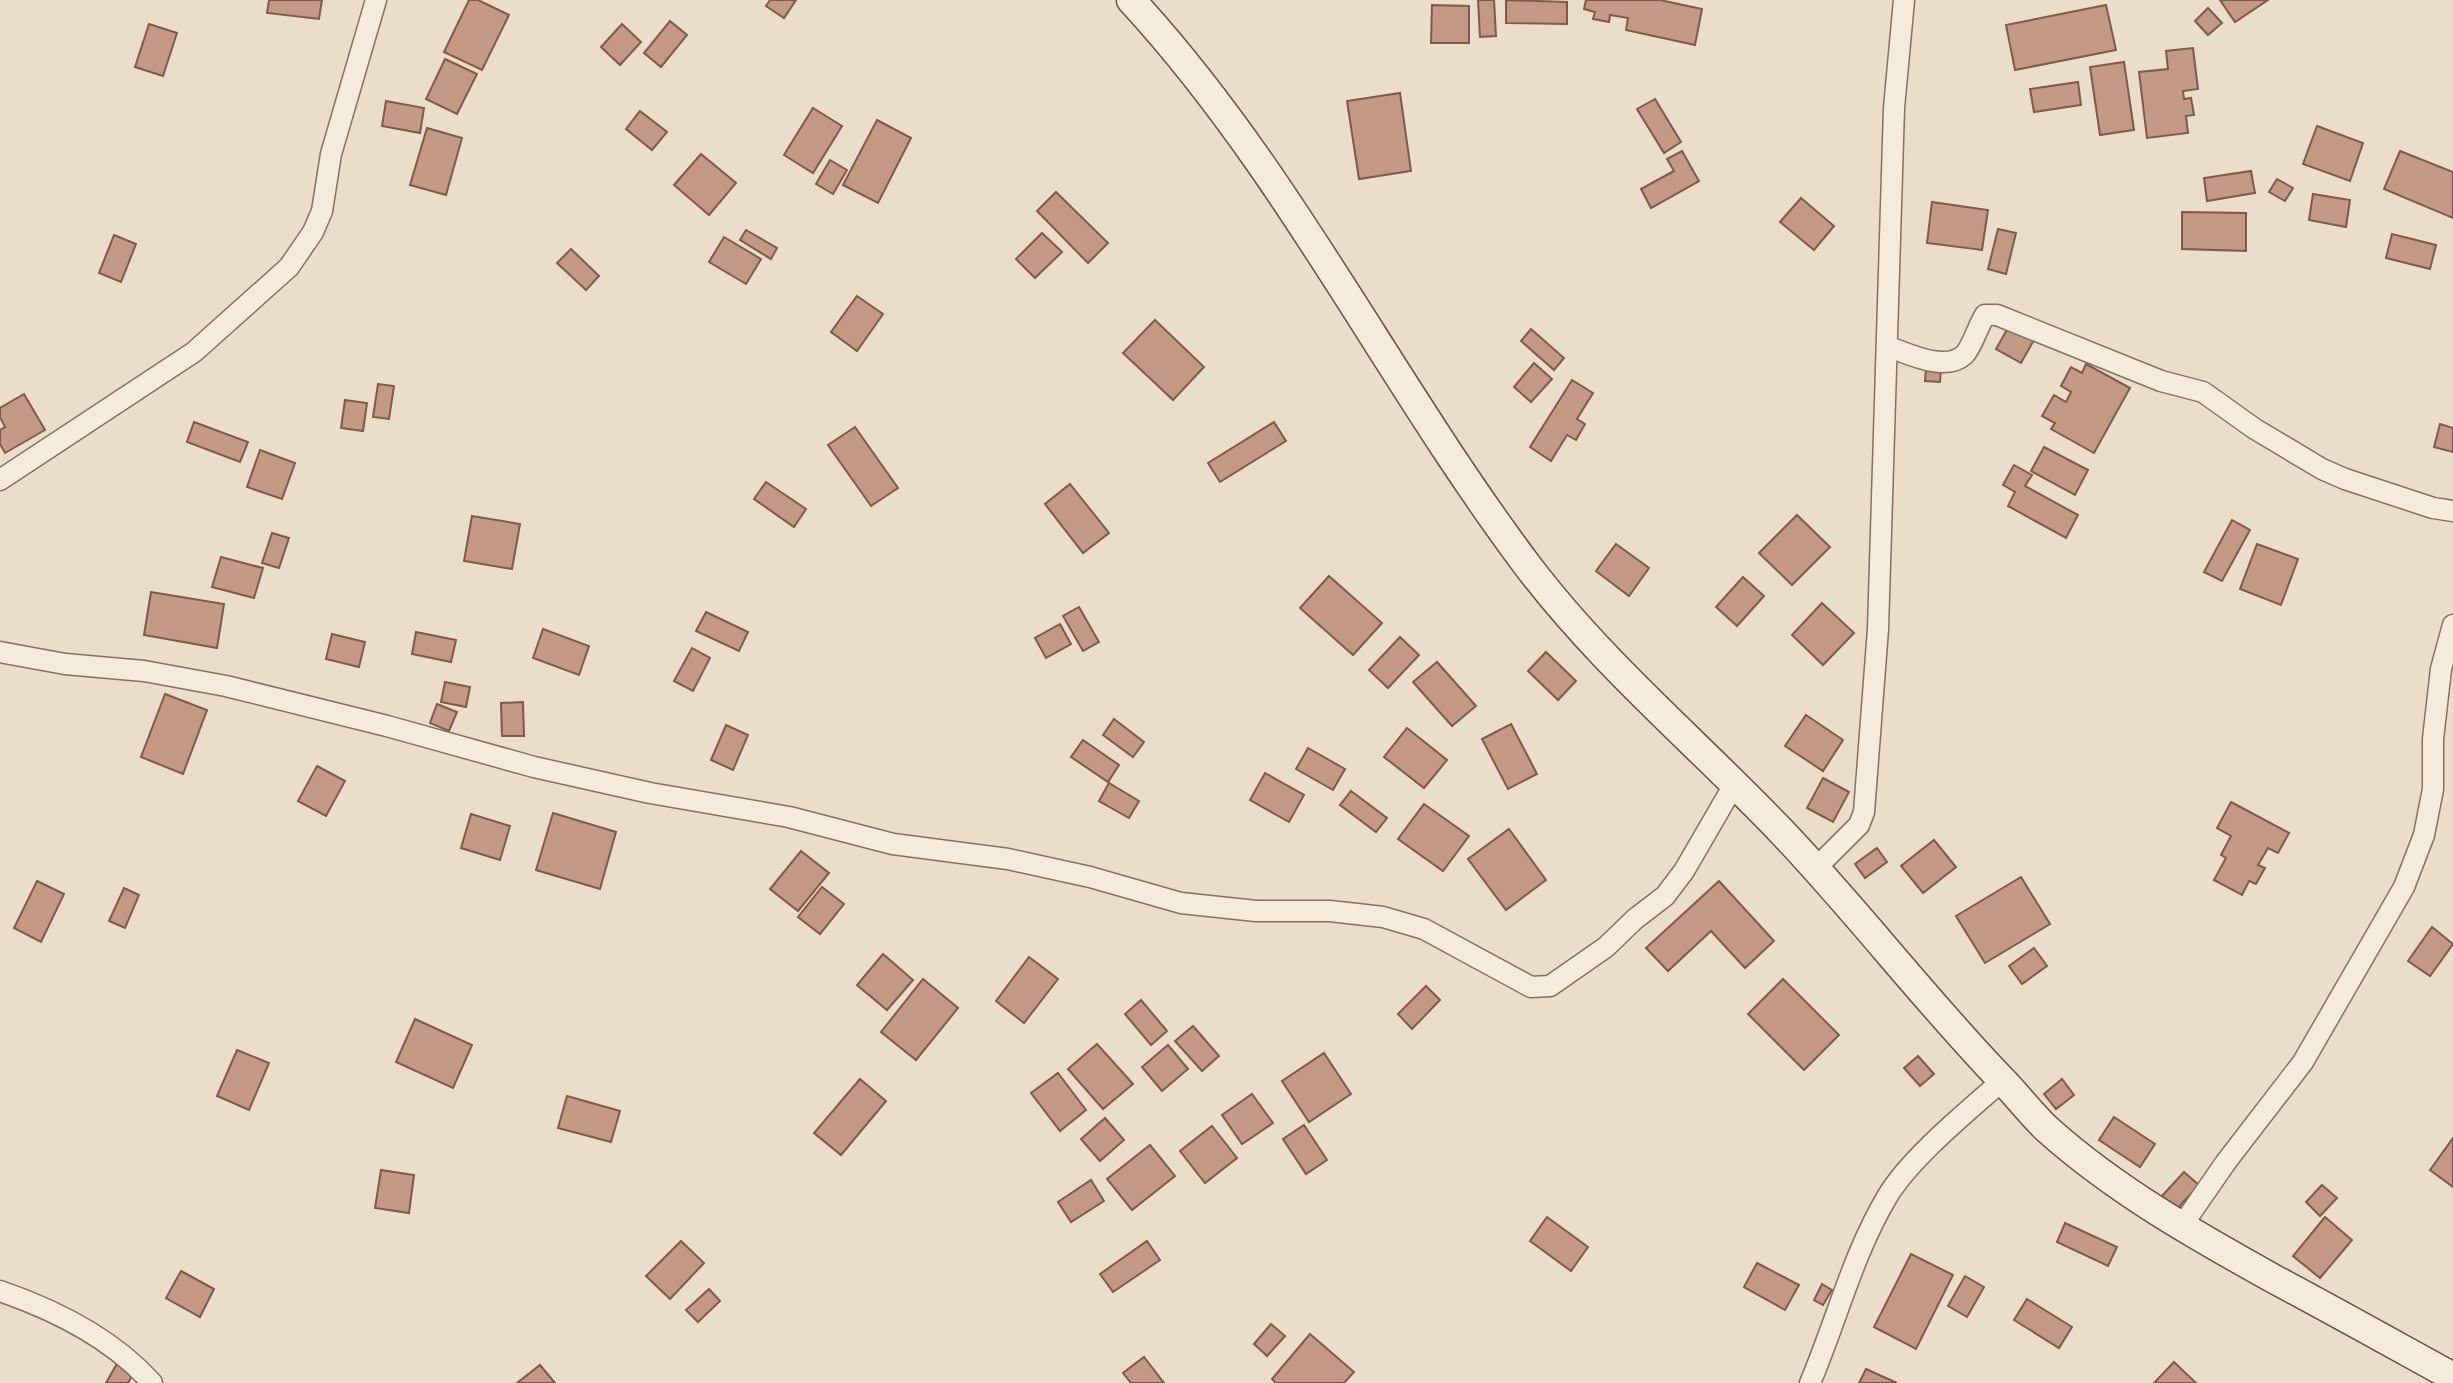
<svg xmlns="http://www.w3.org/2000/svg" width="2453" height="1383" viewBox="0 0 2453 1383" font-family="Merriweather,serif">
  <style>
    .building { fill: #c39884; stroke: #805949; stroke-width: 2 }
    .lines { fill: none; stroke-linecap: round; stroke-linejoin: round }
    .street-casing { stroke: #847060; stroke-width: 23 }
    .secondary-casing { stroke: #665143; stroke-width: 31 }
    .street { stroke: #f5ebdc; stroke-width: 20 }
    .secondary { stroke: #f5ebdc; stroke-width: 28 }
  </style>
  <rect width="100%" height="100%" fill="#eaddc9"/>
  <g class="building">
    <path d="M269,0H322L319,19L267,13Z"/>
    <path d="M469,0H478L509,15L482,70L444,52Z"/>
    <path d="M770,0H796L784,18L766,6Z"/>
    <path d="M1478,0H1494L1496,36L1480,37Z"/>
    <path d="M1506,0L1567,2V24L1506,23Z"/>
    <path d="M1586,0H1660L1702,9L1695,45L1626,30L1628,18L1610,15L1609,22L1593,19L1595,12L1584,9Z"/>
    <path d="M2220,0H2268L2235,22Z"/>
    <path d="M1432,5L1469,6V43H1431Z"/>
    <path d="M2106,5L2116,50L2015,70L2006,25Z"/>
    <path d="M2208,8L2222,23L2208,35L2195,21Z"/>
    <path d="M670,21L687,35L661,67L644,53Z"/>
    <path d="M149,24L177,33L163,76L135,67Z"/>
    <path d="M622,24L641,42L620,65L601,47Z"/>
    <path d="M2193,48L2198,89L2183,91L2184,99L2191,98L2194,115L2186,116L2188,133L2147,138L2139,72L2168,69L2166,51Z"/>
    <path d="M445,59L477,74L457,114L426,99Z"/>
    <path d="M2124,62L2134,130L2100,135L2090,67Z"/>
    <path d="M2078,82L2081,105L2034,112L2030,89Z"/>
    <path d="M1400,93L1411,171L1359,179L1347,101Z"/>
    <path d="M1655,99L1681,142L1664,153L1637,109Z"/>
    <path d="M386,101L424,108L420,133L382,126Z"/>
    <path d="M813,108L842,126L813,173L784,155Z"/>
    <path d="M640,111L667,132L652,150L626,129Z"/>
    <path d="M877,120L911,138L878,203L843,185Z"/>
    <path d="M2317,126L2363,143L2350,181L2303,164Z"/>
    <path d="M427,128L462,138L446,195L410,185Z"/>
    <path d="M1682,151L1699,181L1651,208L1641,189L1674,171L1667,159Z"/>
    <path d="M2400,151L2453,172V218L2384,189Z"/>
    <path d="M701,154L736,183L709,215L674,185Z"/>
    <path d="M830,160L847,170L833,194L816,184Z"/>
    <path d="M2251,171L2255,193L2207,201L2204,178Z"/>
    <path d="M2277,179L2293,188L2285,201L2269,192Z"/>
    <path d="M1056,192L1108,243L1088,263L1037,211Z"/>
    <path d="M2313,194L2350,200L2346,227L2309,220Z"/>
    <path d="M1801,198L1834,226L1814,250L1780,222Z"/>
    <path d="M1932,202L1988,210L1982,250L1927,243Z"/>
    <path d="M2182,212L2246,213V251L2182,249Z"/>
    <path d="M1998,229L2016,233L2006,274L1988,269Z"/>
    <path d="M746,230L777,248L771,259L740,240Z"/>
    <path d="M1042,233L1062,252L1035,278L1016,259Z"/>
    <path d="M2392,234L2436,245L2430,269L2386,258Z"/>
    <path d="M114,235L136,244L121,282L99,273Z"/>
    <path d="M724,237L761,259L746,284L709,262Z"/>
    <path d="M571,249L599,276L586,290L557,263Z"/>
    <path d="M857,296L883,314L857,351L831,332Z"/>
    <path d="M1155,320L1204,367L1173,400L1123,353Z"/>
    <path d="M2009,326L2034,340L2021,363L1996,349Z"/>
    <path d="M1531,329L1564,358L1554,370L1521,341Z"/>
    <path d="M1534,363L1552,379L1531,402L1514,387Z"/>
    <path d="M2086,364L2130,388L2094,453L2051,429L2055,423L2042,416L2054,395L2066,402L2071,392L2061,386L2071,367L2082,373Z"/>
    <path d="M1926,367L1941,368L1940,382L1925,381Z"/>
    <path d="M1572,380L1593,393L1577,419L1585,424L1576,440L1567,435L1551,461L1530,447Z"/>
    <path d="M378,384L394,386L389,419L373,417Z"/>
    <path d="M24,394L45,430L5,453L0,444V430L5,427L0,417V408Z"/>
    <path d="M345,400L367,403L363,431L341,428Z"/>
    <path d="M194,422L248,442L240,462L187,442Z"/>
    <path d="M1274,422L1286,441L1220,482L1208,463Z"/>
    <path d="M2440,424L2453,428V452L2434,447Z"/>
    <path d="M855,427L898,488L871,506L828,445Z"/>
    <path d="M2044,447L2088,470L2075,495L2031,471Z"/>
    <path d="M260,450L295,463L282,499L247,487Z"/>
    <path d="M2014,465L2032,475L2025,486L2078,515L2066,538L2008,506L2015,492L2003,485Z"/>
    <path d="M766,482L806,509L794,527L754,499Z"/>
    <path d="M1070,484L1109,533L1083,553L1045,504Z"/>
    <path d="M1797,515L1830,547L1792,585L1759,553Z"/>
    <path d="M472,516L520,524L512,569L464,561Z"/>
    <path d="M2232,520L2250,530L2222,581L2204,572Z"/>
    <path d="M272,533L289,538L279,568L262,563Z"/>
    <path d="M1616,544L1649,568L1629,596L1596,571Z"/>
    <path d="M2257,544L2298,559L2281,605L2240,589Z"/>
    <path d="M221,557L263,568L254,598L212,587Z"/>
    <path d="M1329,576L1382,623L1353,655L1300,608Z"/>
    <path d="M1743,577L1764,596L1737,626L1716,607Z"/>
    <path d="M151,592L224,604L217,648L144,635Z"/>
    <path d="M1822,603L1854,633L1823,665L1792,635Z"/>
    <path d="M1079,607L1099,642L1083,651L1063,616Z"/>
    <path d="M706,612L748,632L739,651L696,631Z"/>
    <path d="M1060,624L1071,644L1046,658L1035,638Z"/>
    <path d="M543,629L589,646L579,675L533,658Z"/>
    <path d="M416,632L456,640L451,662L412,654Z"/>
    <path d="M332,634L365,642L359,667L326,659Z"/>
    <path d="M1400,637L1419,655L1388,688L1369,670Z"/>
    <path d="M692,648L710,658L693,691L674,681Z"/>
    <path d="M1546,652L1576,681L1558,700L1528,671Z"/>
    <path d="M1437,662L1476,706L1452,726L1413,682Z"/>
    <path d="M445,682L470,687L466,707L441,702Z"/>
    <path d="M165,694L207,710L183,774L141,757Z"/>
    <path d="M523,702L524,736H502L501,703Z"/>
    <path d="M437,704L457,712L449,731L430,723Z"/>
    <path d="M1806,715L1843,740L1823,771L1785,746Z"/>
    <path d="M1114,719L1144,742L1133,757L1103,735Z"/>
    <path d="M1511,724L1537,774L1508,789L1482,739Z"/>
    <path d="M726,725L748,735L733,770L711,760Z"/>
    <path d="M1407,728L1447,760L1424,788L1384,757Z"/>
    <path d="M1083,740L1119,765L1108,782L1071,757Z"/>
    <path d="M1308,748L1345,769L1333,790L1296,769Z"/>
    <path d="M317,766L345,781L326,816L298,801Z"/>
    <path d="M1265,773L1304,795L1289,822L1250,800Z"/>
    <path d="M1823,778L1849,792L1833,822L1807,808Z"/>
    <path d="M1109,783L1139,801L1129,818L1099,801Z"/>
    <path d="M1351,791L1387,818L1376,832L1340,805Z"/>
    <path d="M2231,802L2289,833L2278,853L2268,848L2258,865L2265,868L2256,884L2249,881L2242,895L2214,880L2226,858L2221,855L2231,836L2217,828Z"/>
    <path d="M1424,804L1469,836L1443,871L1398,839Z"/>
    <path d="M553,813L616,832L600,889L536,870Z"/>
    <path d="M471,814L510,826L500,860L461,848Z"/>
    <path d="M1509,829L1546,880L1506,910L1468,859Z"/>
    <path d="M1934,840L1956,867L1923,893L1901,866Z"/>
    <path d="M1877,848L1887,862L1865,878L1855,864Z"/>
    <path d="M801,851L829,873L798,911L770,889Z"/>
    <path d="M2021,877L2050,924L1985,963L1956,916Z"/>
    <path d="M37,881L64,894L41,942L14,928Z"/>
    <path d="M1719,881L1774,941L1745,968L1711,931L1668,971L1646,948Z"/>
    <path d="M822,887L844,904L820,934L798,917Z"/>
    <path d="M124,888L139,895L125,928L109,921Z"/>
    <path d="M2432,927L2453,944L2430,976L2408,961Z"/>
    <path d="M2034,948L2047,966L2022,984L2009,966Z"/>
    <path d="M883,954L913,980L887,1010L857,985Z"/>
    <path d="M1029,957L1058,979L1024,1023L996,1001Z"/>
    <path d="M923,979L958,1008L916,1060L881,1032Z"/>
    <path d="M1783,979L1839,1035L1804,1070L1748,1014Z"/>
    <path d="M1426,986L1440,1000L1412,1029L1398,1014Z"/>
    <path d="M1141,1000L1167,1031L1151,1045L1125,1014Z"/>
    <path d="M415,1019L472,1045L453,1088L396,1062Z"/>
    <path d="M1193,1026L1219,1056L1202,1071L1175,1041Z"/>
    <path d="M1097,1044L1133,1084L1103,1109L1068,1069Z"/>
    <path d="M1168,1045L1188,1069L1162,1091L1142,1067Z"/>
    <path d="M237,1050L269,1063L249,1110L217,1096Z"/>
    <path d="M1324,1053L1351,1094L1309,1122L1282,1081Z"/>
    <path d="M1918,1056L1934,1074L1920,1086L1904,1068Z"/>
    <path d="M1058,1073L1086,1110L1060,1131L1031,1093Z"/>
    <path d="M860,1079L886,1101L841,1155L814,1133Z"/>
    <path d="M2062,1079L2074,1095L2056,1109L2044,1094Z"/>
    <path d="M1252,1094L1273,1123L1242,1144L1222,1115Z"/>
    <path d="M567,1096L620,1111L611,1142L558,1128Z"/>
    <path d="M2114,1117L2155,1144L2140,1167L2099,1140Z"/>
    <path d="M1105,1118L1124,1140L1100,1161L1081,1139Z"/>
    <path d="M1304,1125L1327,1160L1306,1174L1283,1139Z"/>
    <path d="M1212,1126L1237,1158L1205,1183L1180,1151Z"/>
    <path d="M2453,1138V1187L2430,1170Z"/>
    <path d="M1150,1145L1175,1176L1132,1210L1107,1179Z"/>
    <path d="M381,1170L414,1175L409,1213L375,1208Z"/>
    <path d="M2184,1172L2199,1185L2177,1209L2162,1196Z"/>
    <path d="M1091,1180L1104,1201L1071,1222L1058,1202Z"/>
    <path d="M2322,1185L2337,1198L2320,1216L2306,1202Z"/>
    <path d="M1547,1217L1588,1247L1571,1271L1530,1241Z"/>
    <path d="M2325,1217L2352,1240L2320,1278L2293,1256Z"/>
    <path d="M2065,1223L2117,1247L2108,1266L2057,1242Z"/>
    <path d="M681,1241L704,1263L670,1299L646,1276Z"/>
    <path d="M1147,1241L1160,1260L1113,1292L1100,1274Z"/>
    <path d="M1911,1254L1953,1275L1916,1349L1874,1327Z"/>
    <path d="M1757,1263L1799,1285L1785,1310L1744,1287Z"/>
    <path d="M181,1271L214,1289L200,1317L166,1298Z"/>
    <path d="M1965,1276L1984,1287L1967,1317L1948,1306Z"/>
    <path d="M1822,1284L1832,1290L1823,1305L1814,1300Z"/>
    <path d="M709,1289L720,1301L698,1322L686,1310Z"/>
    <path d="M2027,1299L2072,1327L2059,1348L2014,1320Z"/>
    <path d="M1271,1324L1285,1336L1267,1356L1254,1344Z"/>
    <path d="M1310,1334L1354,1372L1344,1383H1276L1272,1379Z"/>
    <path d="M1144,1357L1164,1383H1131L1123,1373Z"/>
    <path d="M119,1360L136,1368L128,1383H106Z"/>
    <path d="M2174,1362L2196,1383H2154Z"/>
    <path d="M540,1365L555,1383H517Z"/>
    <path d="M1866,1369L1897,1383H1859Z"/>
  </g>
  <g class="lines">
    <g class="street-casing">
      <g id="street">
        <path d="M1889,347C1909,354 1945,372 1964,355C1971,349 1979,324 1985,315H1997L2161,381L2203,392L2255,429L2322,469L2345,479L2433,508L2453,511"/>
        <path d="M0,480L194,352L289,267L313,232L322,211L331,154L376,0"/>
        <path d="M0,652L65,664L144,671L226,686L387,726L534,767L650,793L789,817L893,844L1008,859L1090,877L1181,903L1256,911H1330L1383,917L1424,929L1531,987L1550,986L1606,947L1635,919L1665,896L1684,871L1735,783"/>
        <path d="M1816,868L1859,825L1864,812L1878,629L1894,108L1904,0"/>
        <path d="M2181,1227L2226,1162L2303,1062L2404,887L2424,835L2433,789V739L2441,669L2453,625"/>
        <path d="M0,1291C55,1310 113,1339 152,1383"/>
        <path d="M1810,1383C1836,1322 1853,1254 1887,1197C1910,1158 1968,1111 2003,1080"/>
      </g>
    </g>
    <g class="secondary-casing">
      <path id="secondary" d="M1131,0C1287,169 1389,381 1527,565C1601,663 1697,743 1782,832C1858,912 1925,1000 2001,1079C2017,1095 2031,1114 2047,1129C2115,1190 2195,1235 2274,1279C2334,1311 2393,1344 2453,1377"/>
    </g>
    <use href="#street" class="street"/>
    <use href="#secondary" class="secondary"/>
  </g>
</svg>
